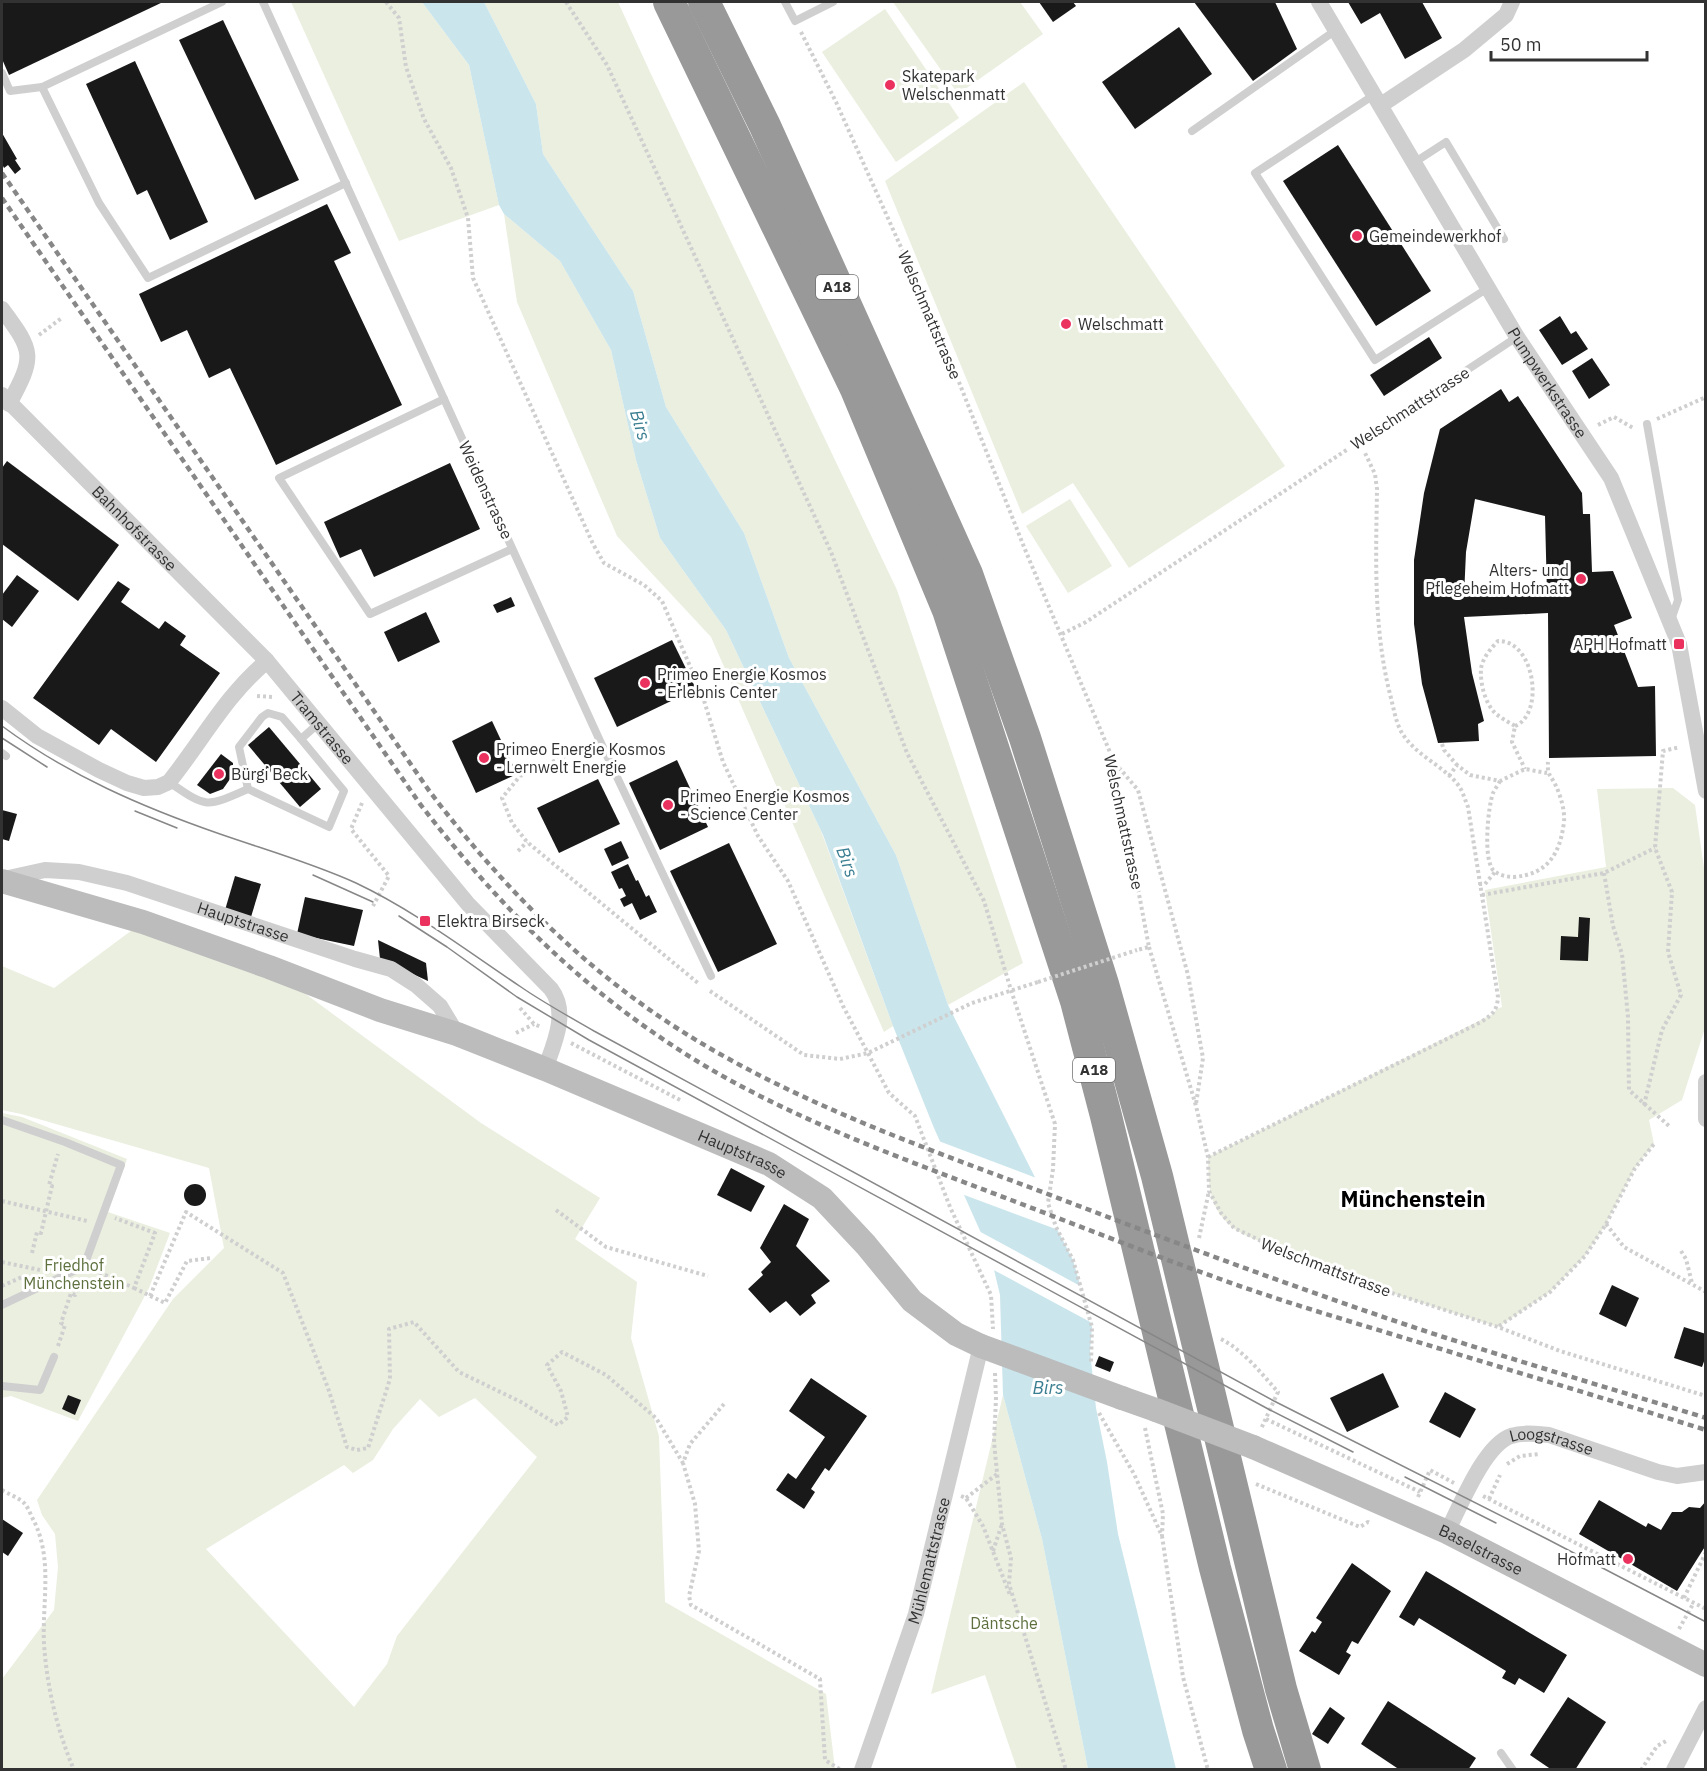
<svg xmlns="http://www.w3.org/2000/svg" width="1707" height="1771" viewBox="0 0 1707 1771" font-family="'IBM Plex Sans',sans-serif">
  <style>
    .green { fill: #eaefe0; fill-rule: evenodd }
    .water { fill: #cae5ec }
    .pier { fill: #fff }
    .building { fill: #191919; fill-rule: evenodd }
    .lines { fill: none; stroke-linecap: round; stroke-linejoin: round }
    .path { stroke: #cfcfcf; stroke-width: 4; stroke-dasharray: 3 3; stroke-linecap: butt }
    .service { stroke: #cfcfcf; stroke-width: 8 }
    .minor { stroke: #cfcfcf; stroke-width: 16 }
    .secondary { stroke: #bcbcbc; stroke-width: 24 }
    .motorway { stroke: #999; stroke-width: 32 }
    .tram { stroke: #878787; stroke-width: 1.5 }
    .rail { stroke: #878787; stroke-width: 4.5; stroke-dasharray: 6 4.5; stroke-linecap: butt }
    .path-bridge { stroke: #cfcfcf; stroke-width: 4; stroke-dasharray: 3 3; stroke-linecap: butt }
    .secondary-bridge { stroke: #bcbcbc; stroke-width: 24 }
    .poi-dot { fill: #eb325f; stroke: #fff; stroke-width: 2 }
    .labels { text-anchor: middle; stroke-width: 6; stroke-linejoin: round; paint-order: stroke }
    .shield { fill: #fff; stroke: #707070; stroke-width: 1.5 }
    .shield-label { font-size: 15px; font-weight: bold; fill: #323232 }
    .poi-label { font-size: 16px; fill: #323232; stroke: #fff; text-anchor: start }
    .street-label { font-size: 16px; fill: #323232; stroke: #fff }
    .park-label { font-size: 16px; fill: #5d703d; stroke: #fff }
    .water-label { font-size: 18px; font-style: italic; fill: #3a7e91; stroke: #fff }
    .district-label { font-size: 22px; font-weight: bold; fill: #000; stroke: #fff }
  </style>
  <rect width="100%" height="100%" fill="#fff"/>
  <g class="green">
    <path d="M291,2H422L469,65L499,205L399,241Z"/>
    <path d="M484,2H618L650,72L897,590L1023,963L948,1005L896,855L789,658L744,533L666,407L633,291L543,154L536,104Z"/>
    <path d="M893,2H1020L1043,34L958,94Z"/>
    <path d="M885,9L959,118L896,162L822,52Z"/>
    <path d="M1024,82L1285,466L1129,568L1073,483L1022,514L885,181Z"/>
    <path d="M504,214L560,261L611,350L636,460L660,538L726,630L821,831L893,1026L884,1032L711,637L617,536L517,302Z"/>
    <path d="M1070,499L1112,566L1068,593L1026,526Z"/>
    <path d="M1673,788L1695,805L1705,875V1028L1682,1100L1649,1120L1654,1144L1635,1168L1606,1224L1585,1256L1550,1292L1498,1327C1423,1303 1345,1281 1274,1247C1261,1241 1243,1236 1232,1227C1208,1206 1209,1186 1208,1157L1493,1014L1497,1009L1502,1007L1485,890L1606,867L1597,789Z"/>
    <path d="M143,922L269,967L481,1123L600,1198L575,1239L637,1282L631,1338L659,1436L665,1602L826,1694L835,1769H2V1679L54,1610L58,1567L55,1534L42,1515L37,1500L173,1299L224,1248L209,1168L21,1114L2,1110V966L54,988ZM475,1398L537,1457L397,1636L387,1664L354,1707L206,1549L344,1465L353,1473L373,1460L393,1429L420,1399L439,1417Z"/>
    <path d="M2,1113L22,1117L127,1159L108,1212L170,1233L149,1288L78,1421L11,1396L2,1398Z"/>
    <path d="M1003,1395L1042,1539L1088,1769H1017L985,1675L931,1694Z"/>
  </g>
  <path class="water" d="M422,2H484L536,104L543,154L633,291L666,407L744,533L789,658L896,855L948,1005L1048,1203L1056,1227L1073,1260L1092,1327L1090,1351L1096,1408L1107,1462L1118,1534L1176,1769H1088L1042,1539L1003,1395L1000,1295L990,1253L934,1128L893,1026L823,835L726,630L660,538L636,460L611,350L560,261L504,214L499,205L469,65Z"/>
  <g class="pier">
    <path d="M936,1140L1039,1179L1051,1202L1061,1231L959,1193Z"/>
    <path d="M975,1229L1084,1288L1094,1324L990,1268L987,1254Z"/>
  </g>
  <g class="building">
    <path d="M2,2H163L9,75L2,59Z"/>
    <path d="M1039,2H1073L1076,6L1053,22Z"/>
    <path d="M1194,2H1275L1297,49L1253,81Z"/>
    <path d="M1348,2H1422L1442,38L1405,59L1380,13L1361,24Z"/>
    <path d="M223,20L299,180L255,200L179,40Z"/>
    <path d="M1179,27L1212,74L1135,129L1102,82Z"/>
    <path d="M135,61L208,222L170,240L147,190L137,195L86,84Z"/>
    <path d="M2,133L17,159L15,160L21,169L15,174L8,165L4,168L2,164Z"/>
    <path d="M1338,145L1431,291L1376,326L1283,181Z"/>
    <path d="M327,204L351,253L334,261L402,405L276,465L230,368L209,378L187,330L161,342L139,294Z"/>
    <path d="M1560,316L1571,334L1576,331L1588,349L1562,365L1539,330Z"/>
    <path d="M1429,337L1442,358L1384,396L1370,375Z"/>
    <path d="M1592,358L1610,385L1589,399L1572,371Z"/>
    <path d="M1501,389L1509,402L1518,396L1582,493L1583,514H1590L1592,572L1613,571L1632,618L1614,625L1638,687L1655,686L1656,756L1549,758L1548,613L1464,617L1472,673L1484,721L1478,724L1479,741L1438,743L1422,684L1414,624V560L1424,493L1440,429ZM1475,499L1545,516L1547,594L1464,596L1466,552Z"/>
    <path d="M7,461L119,545L78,601L2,544V468Z"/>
    <path d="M450,463L480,529L374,577L361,549L340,558L324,522Z"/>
    <path d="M17,575L39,591L12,627L2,619V595Z"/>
    <path d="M118,581L130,589L121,602L159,629L165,621L186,636L180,645L220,673L156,762L111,729L99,745L33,698Z"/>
    <path d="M511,597L515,606L497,613L493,605Z"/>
    <path d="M426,612L440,642L398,662L384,632Z"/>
    <path d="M672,640L696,689L617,727L594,678Z"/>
    <path d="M492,721L517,774L476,793L452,741Z"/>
    <path d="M269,727L321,789L300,807L248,745Z"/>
    <path d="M221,754L233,763V769L230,779L223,789L210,794L197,785Z"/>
    <path d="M677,760L708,827L660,850L629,783Z"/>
    <path d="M598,779L620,824L559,853L537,808Z"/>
    <path d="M2,810L17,814L9,841L2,839Z"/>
    <path d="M621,841L629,858L612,866L604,849Z"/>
    <path d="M729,843L777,944L718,972L670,871Z"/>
    <path d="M628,864L636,881L638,880L646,897L649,895L657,912L640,920L632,903L624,907L620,899L626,896L622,888L619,889L611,872Z"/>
    <path d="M235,876L261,884L251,917L225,910Z"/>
    <path d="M305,897L363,910L354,946L297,934Z"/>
    <path d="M1579,917L1590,918L1588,961L1560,960L1561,936L1578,937Z"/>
    <path d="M378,940L426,963L428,981L380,959Z"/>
    <path d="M731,1168L765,1186L751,1212L717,1195Z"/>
    <circle cx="195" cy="1195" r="11"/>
    <path d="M784,1204L809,1219L796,1246L830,1281L811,1295L816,1303L800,1316L786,1301L770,1313L748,1289L763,1275L761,1272L771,1262L760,1248Z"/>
    <path d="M1612,1285L1639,1298L1626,1327L1599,1314Z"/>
    <path d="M1684,1327L1706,1334V1356L1702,1367L1674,1358Z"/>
    <path d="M1099,1356L1114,1362L1110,1372L1095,1366Z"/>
    <path d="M1383,1373L1399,1407L1347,1432L1330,1398Z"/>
    <path d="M811,1378L867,1416L829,1471L825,1468L811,1489L815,1492L804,1509L776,1490L788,1473L796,1479L825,1437L789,1411Z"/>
    <path d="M1445,1392L1476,1409L1460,1438L1429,1422Z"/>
    <path d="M68,1395L81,1400L75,1415L62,1409Z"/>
    <path d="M1599,1500L1646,1527L1648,1523L1661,1530L1672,1512H1682L1689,1507L1700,1508L1706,1501V1545L1677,1591L1579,1534Z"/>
    <path d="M2,1519L23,1533L8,1556L2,1552Z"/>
    <path d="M1352,1563L1391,1591L1358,1644L1352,1641L1346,1652L1351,1655L1339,1675L1299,1651L1312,1631L1315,1633L1322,1622L1316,1618Z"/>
    <path d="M1426,1571L1567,1655L1544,1693L1519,1678L1515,1685L1502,1678L1506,1671L1419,1618L1414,1626L1399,1617Z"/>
    <path d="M1568,1697L1606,1722L1575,1770H1552L1530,1755Z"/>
    <path d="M1388,1701L1476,1758L1468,1770H1400L1361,1744Z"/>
    <path d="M1330,1707L1345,1718L1328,1744L1312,1734Z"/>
  </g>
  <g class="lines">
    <g class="path">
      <path d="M386,2L399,18L406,67L424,119L451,168L468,218L473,278L593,544L604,563L644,585L662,601L702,694L723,762L758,836L788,881L843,1006L889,1093L915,1116L950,1207L991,1295L993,1329"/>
      <path d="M566,2L607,65L831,552L907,753L984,901L1011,990L1055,1124L1053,1169L1048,1203L1056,1227L1073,1260L1092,1327L1091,1364"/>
      <path d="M801,32L836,102L942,339L1024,547L1114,762L1149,947L1137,950"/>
      <path d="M39,335L63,317"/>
      <path d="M1657,419L1706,397"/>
      <path d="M1598,425L1614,417L1633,428"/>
      <path d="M1062,634L1086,622L1348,449"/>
      <path d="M257,696L273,697"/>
      <path d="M1515,726C1545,714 1535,640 1498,641C1491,648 1482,659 1481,669C1480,683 1485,703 1495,713C1501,718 1508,722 1515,726L1512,742L1525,769"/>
      <path d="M1442,744L1444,750L1457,765"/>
      <path d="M588,746L520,776L502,798L512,823L527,842L698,983"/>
      <path d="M1115,763L1138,790L1188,975L1203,1058L1196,1104"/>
      <path d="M1449,776L1457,765L1470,775L1500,781L1525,769L1547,773"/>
      <path d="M1500,781C1498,785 1495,789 1493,793C1488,807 1483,858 1493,870C1498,875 1507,877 1514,877C1548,874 1560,854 1564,822C1565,811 1561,797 1556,786C1551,775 1547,776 1548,762"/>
      <path d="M362,803L351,829L389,876L373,906"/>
      <path d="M518,851L527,842"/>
      <path d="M1604,873L1613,926L1622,954L1628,1017L1629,1090L1669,1126"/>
      <path d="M1479,884H1485L1495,872"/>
      <path d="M1482,895L1604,873L1655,848"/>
      <path d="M1149,947L1196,1106L1208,1157L1209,1191L1221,1213L1234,1228L1301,1260L1370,1286L1498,1327L1560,1351L1706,1396"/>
      <path d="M710,991L804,1055L840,1059L868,1053L972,1003L1038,982"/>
      <path d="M520,1008L534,1024L541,1027"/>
      <path d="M516,1033L534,1024"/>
      <path d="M571,1043L682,1101"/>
      <path d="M1644,1105L1662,1030L1681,995L1668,952L1672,892L1655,848L1663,751L1680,747"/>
      <path d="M1208,1157L1481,1022C1493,1014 1497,1011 1498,997L1468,807C1465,800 1463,792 1459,786C1443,765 1416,756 1402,733C1396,723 1394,710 1391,698C1373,630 1376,558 1377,489L1375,474L1365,453"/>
      <path d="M2,1201L87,1221"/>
      <path d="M556,1210L606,1247L708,1276"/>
      <path d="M1606,1224L1624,1247L1706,1292"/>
      <path d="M1199,1238L1209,1191"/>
      <path d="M1681,1251L1686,1259L1692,1283"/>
      <path d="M32,1253L37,1232L41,1233L52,1186L49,1185L58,1154"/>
      <path d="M2,1262L40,1270"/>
      <path d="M94,1270L134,1288L155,1233L115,1218"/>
      <path d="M2,1286L22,1277"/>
      <path d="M134,1288L165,1303L187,1261L211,1258"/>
      <path d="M150,1296L186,1212L283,1273L328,1388L347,1447L357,1450L368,1448L390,1379L389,1329L414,1322L459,1372L521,1402L558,1425L568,1417L561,1391L547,1365L562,1352L606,1375L656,1418L683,1463"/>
      <path d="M1499,1326L1550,1292L1585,1256L1606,1224L1635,1168L1654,1144"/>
      <path d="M1221,1339C1244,1351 1261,1373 1278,1392L1261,1429"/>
      <path d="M58,1346L65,1325L61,1323L71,1293L75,1295L79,1283"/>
      <path d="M995,1373L996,1398L994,1442L1002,1524L1011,1558L1009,1584L1066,1770"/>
      <path d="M724,1404L690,1444L683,1463L695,1504L699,1551L689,1596L691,1605L820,1679L825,1760L841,1770"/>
      <path d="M1099,1413L1134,1474L1162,1536L1183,1677L1208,1770"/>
      <path d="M1266,1419L1420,1492"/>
      <path d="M1145,1428L1163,1514L1162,1536"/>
      <path d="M1507,1464L1520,1456L1539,1454"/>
      <path d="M1256,1484L1360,1527L1368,1522L1370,1523"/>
      <path d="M2,1490C8,1494 20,1498 25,1504C29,1509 31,1516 34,1521C53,1560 42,1602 44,1644C47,1687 57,1730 74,1770"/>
      <path d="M961,1496L966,1498L983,1526L1010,1595"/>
      <path d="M1483,1496L1706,1609"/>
      <path d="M1418,1497L1430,1470L1454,1483"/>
      <path d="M966,1498L997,1474"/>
      <path d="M1489,1499L1500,1475"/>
      <path d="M993,1551L1002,1524"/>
      <path d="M1684,1598L1706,1552"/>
      <path d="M1679,1629L1693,1604"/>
      <path d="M1641,1770L1657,1746L1668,1740"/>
    </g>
    <g class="service">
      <path d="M222,2L42,87L99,203L148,278L346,183"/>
      <path d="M263,2L600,741L711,976"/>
      <path d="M785,2L795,21L833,2"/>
      <path d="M2,73L10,91L42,87"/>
      <path d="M1374,95L1255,173L1375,360L1488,288"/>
      <path d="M1192,131L1336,30"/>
      <path d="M1415,162L1446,142L1504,239"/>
      <path d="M444,399L279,478L370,614L512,549"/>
      <path d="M1647,424L1678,600L1671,620"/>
      <path d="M1358,442L1517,337"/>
      <path d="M2,753L6,756"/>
      <path d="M169,782C207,808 205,808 248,789L329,827L344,791L301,739L319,723"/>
      <path d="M248,789L239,747L262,717L268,713L282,717L301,739"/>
      <path d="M2,1120L65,1142L121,1165L84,1266L2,1305"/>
      <path d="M2,1386L40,1390L54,1357"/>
      <path d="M1501,1753L1513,1770"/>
    </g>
    <g class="minor">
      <path id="s1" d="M1319,2L1517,337L1611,478L1679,644L1706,791"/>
      <path d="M1381,105L1464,50L1506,15L1512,2"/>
      <path d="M2,309C34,352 35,356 9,404"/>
      <path id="s2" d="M2,395L267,661L468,904L551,989C569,1013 554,1044 545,1069"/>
      <path d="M2,708L37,736L99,770L127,783L144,788L158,787L169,782C202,741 226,695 267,661"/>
      <path id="s3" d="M4,879L45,870L79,872L127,883L355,959L391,969L416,985L440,1006L457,1034"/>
      <path d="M1706,1082V1119"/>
      <path id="s4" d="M1447,1532C1460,1507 1484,1445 1511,1436C1524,1432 1536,1434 1549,1435L1658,1472L1677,1476L1706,1472"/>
      <path id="s5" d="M862,1770L916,1614L981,1346"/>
      <path d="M1674,1770L1706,1708"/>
    </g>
    <g class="secondary">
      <path id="s6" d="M2,881L143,922L269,967L380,1010L457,1034L545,1069L769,1164L822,1198L866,1245L912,1301L956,1334L981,1346"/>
      <path d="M1122,1398L1156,1410"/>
      <path id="s7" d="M1253,1447L1447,1532L1706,1665"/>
    </g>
    <g class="motorway">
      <path d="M669,2L856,389L948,610L1076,1001L1106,1116L1215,1568L1258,1730L1271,1770"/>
      <path d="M704,2L765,126L967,574L1025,738L1103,984L1157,1176L1281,1689L1305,1770"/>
    </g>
    <g class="tram">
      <path d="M2,726C68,775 142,807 220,834C266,850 312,863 356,883C415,911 467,951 521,987C544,1003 570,1017 594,1031L1274,1401L1547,1539L1706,1622"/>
      <path d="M2,738L47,767"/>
      <path d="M135,811L177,828"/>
      <path d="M313,875L373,902"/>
      <path d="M399,916L447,947L517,997L589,1040L1270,1410L1353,1452"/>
      <path d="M1405,1477L1496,1523"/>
    </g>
    <g class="rail">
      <path d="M2,173L430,792C498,881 575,961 669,1023C785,1099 917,1145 1045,1193C1165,1239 1285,1284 1407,1325C1506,1358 1606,1387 1706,1418"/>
      <path d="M2,198L420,804C490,894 560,968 654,1033C762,1109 888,1153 1011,1200C1082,1227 1152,1255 1223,1280C1281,1301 1339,1318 1398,1336C1500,1367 1603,1398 1706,1430"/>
    </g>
    <path class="path-bridge" d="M1038,982L1137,950"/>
    <g class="secondary-bridge">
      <path d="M981,1346L1122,1398"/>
      <path d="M1156,1410L1253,1447"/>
    </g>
  </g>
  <g class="poi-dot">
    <circle cx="890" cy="85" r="6"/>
    <circle cx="1357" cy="236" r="6"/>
    <circle cx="1066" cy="324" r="6"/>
    <circle cx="1581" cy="579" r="6"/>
    <rect x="1673" y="638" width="12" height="12" rx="3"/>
    <circle cx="645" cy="683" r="6"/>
    <circle cx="484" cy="758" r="6"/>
    <circle cx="219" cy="774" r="6"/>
    <circle cx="668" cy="805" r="6"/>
    <rect x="419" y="915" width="12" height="12" rx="3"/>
    <circle cx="1628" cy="1559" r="6"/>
  </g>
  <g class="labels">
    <g class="shield">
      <rect x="816" y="275" width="42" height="24" rx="4.5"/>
      <rect x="1073" y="1058" width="42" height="24" rx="4.5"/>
    </g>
    <g class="shield-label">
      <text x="837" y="292">A18</text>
      <text x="1094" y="1075">A18</text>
    </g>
    <g class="poi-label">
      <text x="902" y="82">Skatepark<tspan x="902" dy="18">Welschenmatt</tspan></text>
      <text x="1369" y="242">Gemeindewerkhof</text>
      <text x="1078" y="330">Welschmatt</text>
      <text x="1569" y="576" text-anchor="end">Alters- und<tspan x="1569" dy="18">Pflegeheim Hofmatt</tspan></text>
      <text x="1667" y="650" text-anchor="end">APH Hofmatt</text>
      <text x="657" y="680">Primeo Energie Kosmos<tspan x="657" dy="18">- Erlebnis Center</tspan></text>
      <text x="496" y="755">Primeo Energie Kosmos<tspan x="496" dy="18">- Lernwelt Energie</tspan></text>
      <text x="231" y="780">Bürgi Beck</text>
      <text x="680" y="802">Primeo Energie Kosmos<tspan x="680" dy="18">- Science Center</tspan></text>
      <text x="437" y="927">Elektra Birseck</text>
      <text x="1616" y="1565" text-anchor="end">Hofmatt</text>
    </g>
    <g class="street-label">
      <text transform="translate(930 315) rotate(67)" y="6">Welschmattstrasse</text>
      <text dy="6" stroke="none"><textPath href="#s1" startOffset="444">Pumpwerkstrasse</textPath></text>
      <text transform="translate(1410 408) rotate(-33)" y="6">Welschmattstrasse</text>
      <text transform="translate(486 490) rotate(65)" y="6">Weidenstrasse</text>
      <text dy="6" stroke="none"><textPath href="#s2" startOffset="188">Bahnhofstrasse</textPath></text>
      <text dy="6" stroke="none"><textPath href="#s2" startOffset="462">Tramstrasse</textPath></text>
      <text transform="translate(1124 822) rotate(78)" y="6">Welschmattstrasse</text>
      <text dy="6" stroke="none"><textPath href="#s3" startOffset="248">Hauptstrasse</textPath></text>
      <text dy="6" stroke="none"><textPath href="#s6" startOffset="790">Hauptstrasse</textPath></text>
      <text transform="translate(1326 1267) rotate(21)" y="6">Welschmattstrasse</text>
      <text dy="6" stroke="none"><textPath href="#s4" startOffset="159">Loogstrasse</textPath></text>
      <text dy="6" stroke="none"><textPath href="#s7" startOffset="250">Baselstrasse</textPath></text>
      <text dy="6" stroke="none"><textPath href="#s5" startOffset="220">Mühlemattstrasse</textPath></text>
    </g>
    <g class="park-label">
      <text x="74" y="1271">Friedhof<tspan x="74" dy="18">Münchenstein</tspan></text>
      <text x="1004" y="1629">Däntsche</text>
    </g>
    <g class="water-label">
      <text transform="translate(640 425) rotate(73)" y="6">Birs</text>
      <text transform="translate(847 862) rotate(70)" y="6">Birs</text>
      <text x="1048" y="1394">Birs</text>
    </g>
    <g class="district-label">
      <text x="1413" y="1207">Münchenstein</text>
    </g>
  </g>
  <rect width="1707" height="1771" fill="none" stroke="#323232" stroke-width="6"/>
  <path d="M1491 51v9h156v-9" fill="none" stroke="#323232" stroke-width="3"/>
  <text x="1500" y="51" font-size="18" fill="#323232" stroke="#ffffff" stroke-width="4.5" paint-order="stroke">50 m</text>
</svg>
